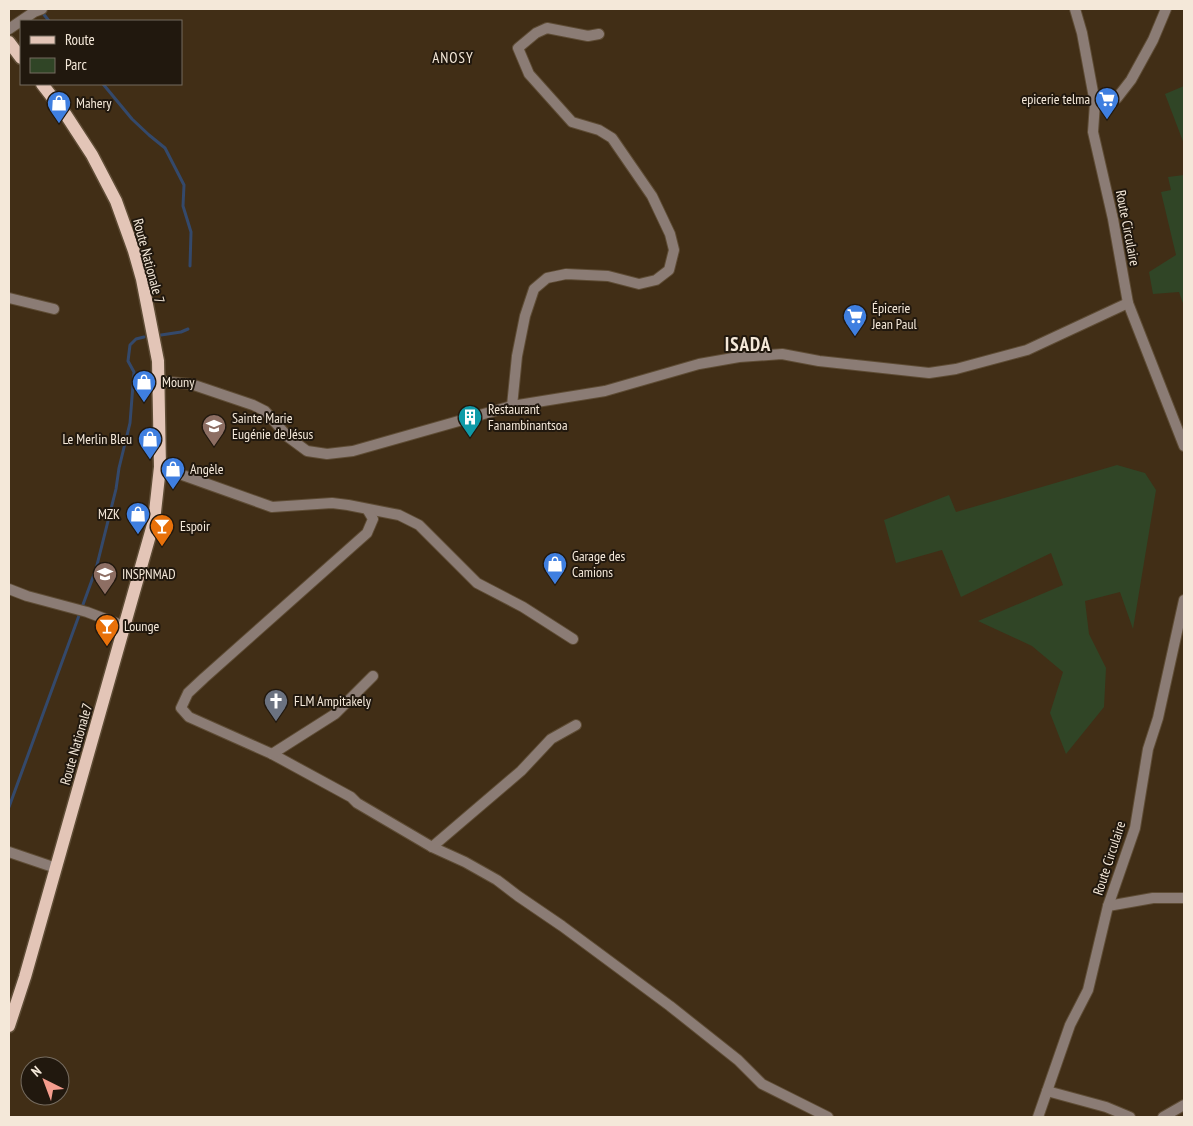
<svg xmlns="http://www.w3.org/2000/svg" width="1193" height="1126" viewBox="0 0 1193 1126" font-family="'PT Sans Narrow',sans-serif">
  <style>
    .green { fill: #304526 }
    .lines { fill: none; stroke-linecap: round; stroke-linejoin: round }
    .stream { stroke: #34496b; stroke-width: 3 }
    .minor-casing { stroke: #5e4c35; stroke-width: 12 }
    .tertiary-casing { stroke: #5e4c35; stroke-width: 12 }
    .primary-casing { stroke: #5e4c35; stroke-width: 15 }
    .minor { stroke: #8b7c75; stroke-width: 10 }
    .tertiary { stroke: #8b7c75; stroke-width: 10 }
    .primary { stroke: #e3c5b7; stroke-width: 12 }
    .labels { text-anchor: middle; stroke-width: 4; stroke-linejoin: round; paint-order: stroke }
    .poi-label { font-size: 14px; fill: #f4e8d9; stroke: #21180e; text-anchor: start }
    .street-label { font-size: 14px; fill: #f4e8d9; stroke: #21180e }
    .neighbourhood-label { font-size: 15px; letter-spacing: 1px; fill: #f4e8d9; stroke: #21180e }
    .district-label { font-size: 19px; font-weight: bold; letter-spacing: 1px; fill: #f4e8d9; stroke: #21180e }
  </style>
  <rect width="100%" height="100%" fill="#412e16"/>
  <g class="green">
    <path d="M1184,86V144L1165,94Z"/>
    <path d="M1184,175V306L1179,292L1153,294L1149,272L1176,255L1161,192L1171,190L1168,177Z"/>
    <path d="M1117,465L1145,473L1156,490L1133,629L1120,592L1085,601L1089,634L1106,668L1104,707L1066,754L1050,713L1063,672L1032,646L978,621L1063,585L1051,553L961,597L942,550L896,563L884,520L949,495L956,512Z"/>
  </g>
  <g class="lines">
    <g class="stream">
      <path d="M42,12L49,21"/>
      <path d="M103,84L132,119L149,135L165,148L184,185L183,206L191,232L190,266"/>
      <path d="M161,335L181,332L188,329"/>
      <path d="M9,807L96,569L116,489L119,468L130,423L134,372L128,361L130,345L136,339L144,337"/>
    </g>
    <g class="minor-casing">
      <g id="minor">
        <path d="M9,29L34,12L42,9"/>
        <path d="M1095,103L1117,98L1131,80L1153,40L1166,9"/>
        <path d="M9,298L54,309"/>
        <path d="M158,381L191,384L253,405L265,411L288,437L307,451L327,454L353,451L512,406L605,391L699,364L739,357L782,354L819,361L929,373L956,369L1027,350L1128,303"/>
        <path d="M512,406L517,356L525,316L534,289L547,278L566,274L608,276L639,284L656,280L669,270L674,250L670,234L652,196L612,138L599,130L572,122L529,74L518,48L536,33L547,28L588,36L599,34"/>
        <path d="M160,467L272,507L332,503L348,505L399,515L419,525L477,583L523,607L573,639"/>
        <path d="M367,509L373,519L367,533L204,678L188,693L181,708L189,717L272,754L351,797L357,803L432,847L465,862L497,880L518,896L562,926L670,1006L738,1060L762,1084L828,1117"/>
        <path d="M9,589L27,596L87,612L124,626"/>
        <path d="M272,754L335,714L373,676"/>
        <path d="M432,847L521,771L551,739L576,725"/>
        <path d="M9,852L56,868"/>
        <path d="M1108,906L1153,898H1184"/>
        <path d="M1047,1091L1106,1107L1130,1117"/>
        <path d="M1163,1117L1184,1105"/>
      </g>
    </g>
    <g class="tertiary-casing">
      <g id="tertiary">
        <path d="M1075,9L1082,33L1095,103L1093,132L1113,219L1128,303L1184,446"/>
        <path d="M1038,1117L1070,1025L1088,990L1108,906L1135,828L1148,749L1158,718L1184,600"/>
      </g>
    </g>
    <g class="primary-casing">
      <g id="primary">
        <path d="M9,42L21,58"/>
        <path d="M9,1026L25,977L141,567L154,521L160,467L158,361L142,279L134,251L116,201L92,155L66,115L42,84"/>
      </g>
    </g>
    <use href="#minor" class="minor"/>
    <use href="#tertiary" class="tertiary"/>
    <use href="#primary" class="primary"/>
  </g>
  <defs>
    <g id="supermarket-pin" transform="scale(1.25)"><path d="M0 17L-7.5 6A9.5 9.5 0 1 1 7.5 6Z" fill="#3f7fe0" stroke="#21180e"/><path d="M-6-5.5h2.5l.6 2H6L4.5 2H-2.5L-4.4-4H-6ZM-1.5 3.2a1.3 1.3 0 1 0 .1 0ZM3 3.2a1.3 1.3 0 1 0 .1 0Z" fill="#fff"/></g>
    <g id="shop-pin" transform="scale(1.25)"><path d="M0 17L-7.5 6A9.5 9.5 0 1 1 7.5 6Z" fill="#3f7fe0" stroke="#21180e"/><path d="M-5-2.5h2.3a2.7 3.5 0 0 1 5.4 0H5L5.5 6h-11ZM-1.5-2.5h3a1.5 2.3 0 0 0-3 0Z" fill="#fff"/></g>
    <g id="building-pin" transform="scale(1.25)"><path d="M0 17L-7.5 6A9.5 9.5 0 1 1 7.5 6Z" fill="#0f9aa8" stroke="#21180e"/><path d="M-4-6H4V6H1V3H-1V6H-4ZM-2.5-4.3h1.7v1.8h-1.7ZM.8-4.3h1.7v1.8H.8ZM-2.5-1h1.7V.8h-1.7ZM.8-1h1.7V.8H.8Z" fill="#fff"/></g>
    <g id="school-pin" transform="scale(1.25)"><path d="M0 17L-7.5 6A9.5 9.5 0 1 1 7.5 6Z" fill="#8d6e63" stroke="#21180e"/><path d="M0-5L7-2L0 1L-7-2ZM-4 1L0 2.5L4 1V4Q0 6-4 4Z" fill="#fff"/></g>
    <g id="bar-pin" transform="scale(1.25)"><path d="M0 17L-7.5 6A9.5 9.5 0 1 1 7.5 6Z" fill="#e8710a" stroke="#21180e"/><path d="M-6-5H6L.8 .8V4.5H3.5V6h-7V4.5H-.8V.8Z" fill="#fff"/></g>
    <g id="university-pin" transform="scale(1.25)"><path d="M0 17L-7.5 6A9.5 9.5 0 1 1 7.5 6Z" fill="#8d6e63" stroke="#21180e"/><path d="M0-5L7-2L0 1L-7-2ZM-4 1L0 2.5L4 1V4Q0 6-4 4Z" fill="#fff"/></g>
    <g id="church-pin" transform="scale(1.25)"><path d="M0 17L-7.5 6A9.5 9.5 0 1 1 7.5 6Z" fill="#6b7280" stroke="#21180e"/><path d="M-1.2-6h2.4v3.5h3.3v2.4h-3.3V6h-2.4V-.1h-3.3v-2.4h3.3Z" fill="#fff"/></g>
  </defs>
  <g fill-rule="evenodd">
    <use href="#supermarket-pin" x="1107" y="99"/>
    <use href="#shop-pin" x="59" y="103"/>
    <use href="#supermarket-pin" x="855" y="316"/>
    <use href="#shop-pin" x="144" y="382"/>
    <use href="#building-pin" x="470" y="417"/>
    <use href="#school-pin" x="214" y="426"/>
    <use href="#shop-pin" x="150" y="439"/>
    <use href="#shop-pin" x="173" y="469"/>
    <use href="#shop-pin" x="138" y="514"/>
    <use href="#bar-pin" x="162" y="526"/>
    <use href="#shop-pin" x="555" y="564"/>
    <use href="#university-pin" x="105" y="574"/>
    <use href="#bar-pin" x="107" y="626"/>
    <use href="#church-pin" x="276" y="701"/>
  </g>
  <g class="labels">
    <g class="poi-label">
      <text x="1090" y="104" text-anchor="end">epicerie telma</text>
      <text x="76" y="108">Mahery</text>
      <text x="872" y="313">Épicerie<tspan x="872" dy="16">Jean Paul</tspan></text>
      <text x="162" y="387">Mouny</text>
      <text x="488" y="414">Restaurant<tspan x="488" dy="16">Fanambinantsoa</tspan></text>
      <text x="232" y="423">Sainte Marie<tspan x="232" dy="16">Eugénie de Jésus</tspan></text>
      <text x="132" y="444" text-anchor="end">Le Merlin Bleu</text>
      <text x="190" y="474">Angèle</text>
      <text x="120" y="519" text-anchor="end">MZK</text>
      <text x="180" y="531">Espoir</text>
      <text x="572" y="561">Garage des<tspan x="572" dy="16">Camions</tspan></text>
      <text x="122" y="579">INSPNMAD</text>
      <text x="124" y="631">Lounge</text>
      <text x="294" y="706">FLM Ampitakely</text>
    </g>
    <g class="street-label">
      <text transform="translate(1128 228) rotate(79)" y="5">Route Circulaire</text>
      <text transform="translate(149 261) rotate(75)" y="5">Route Nationale 7</text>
      <text transform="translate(76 744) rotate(-74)" y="5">Route Nationale7</text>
      <text transform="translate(1109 858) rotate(-72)" y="5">Route Circulaire</text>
    </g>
    <g class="neighbourhood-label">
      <text x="453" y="63">ANOSY</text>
    </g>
    <g class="district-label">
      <text x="748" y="351">ISADA</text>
    </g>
  </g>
  <rect width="1193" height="1126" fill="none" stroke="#f4e8d9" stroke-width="20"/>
  <rect x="20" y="20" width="162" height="65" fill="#21180e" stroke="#756b5f"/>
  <rect x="30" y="36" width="25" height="8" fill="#e3c5b7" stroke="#756b5f"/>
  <text x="65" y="45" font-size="15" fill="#f4e8d9">Route</text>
  <rect x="30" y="58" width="25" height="15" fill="#304526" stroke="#756b5f"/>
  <text x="65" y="70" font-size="15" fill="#f4e8d9">Parc</text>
  <g transform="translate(45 1081) rotate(318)"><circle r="24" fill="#21180e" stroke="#756b5f"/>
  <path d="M0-4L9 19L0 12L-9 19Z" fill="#f59d8e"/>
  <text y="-8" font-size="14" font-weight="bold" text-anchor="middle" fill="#f4e8d9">N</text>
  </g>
</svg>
